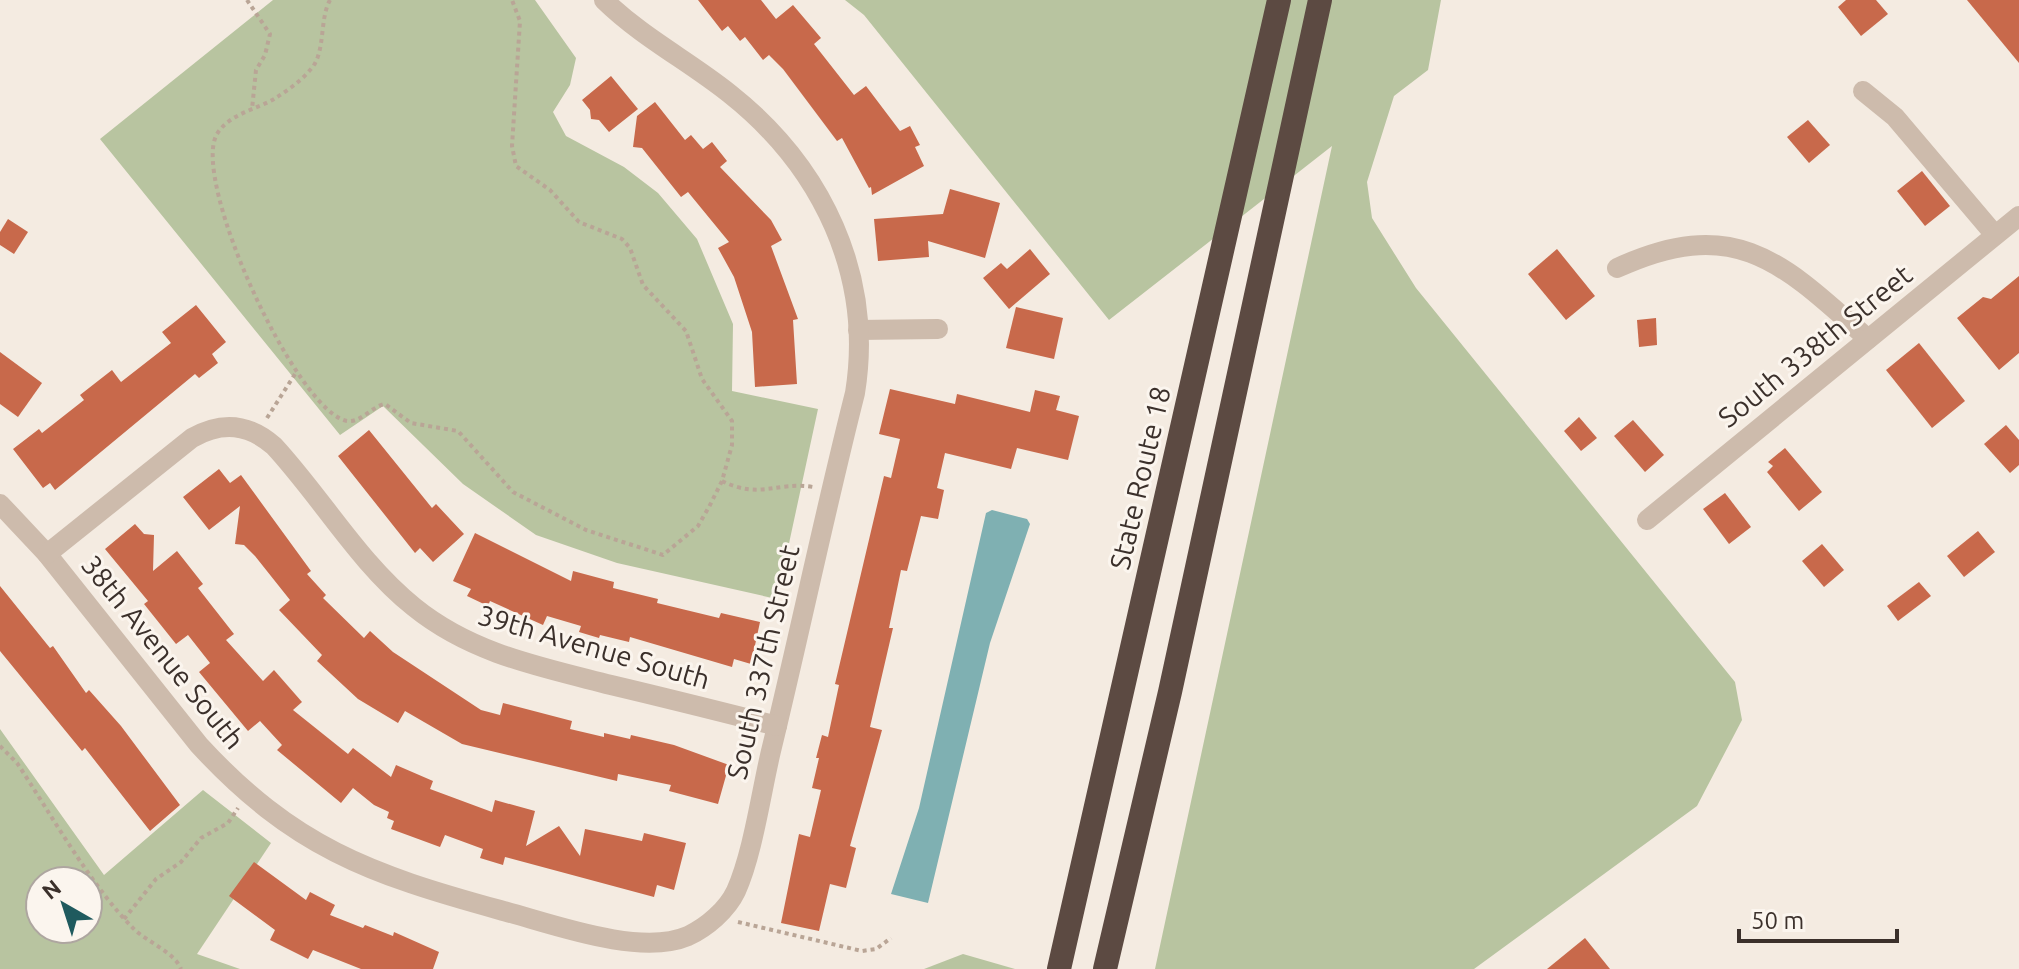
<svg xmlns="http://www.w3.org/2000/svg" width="2019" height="969" viewBox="0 0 2019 969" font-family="Ubuntu,sans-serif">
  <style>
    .green { fill: #b8c4a0; fill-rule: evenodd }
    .water { fill: #7fb0b2 }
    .building { fill: #c8694b }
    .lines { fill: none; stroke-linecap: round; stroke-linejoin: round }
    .path { stroke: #b9a596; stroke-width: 4; stroke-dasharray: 4 4; stroke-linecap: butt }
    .minor { stroke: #cdbbac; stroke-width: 20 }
    .highway { stroke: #5c4a42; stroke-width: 24 }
    .labels { text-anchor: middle; stroke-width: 6; stroke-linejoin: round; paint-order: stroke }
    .street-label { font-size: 28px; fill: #3b302b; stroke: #fbf5ee }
  </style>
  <rect width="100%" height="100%" fill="#f4ebe1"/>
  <g class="green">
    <path d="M273,0H535L576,58L570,85L553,112L566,136L624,167L658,193L697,239L733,324L732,391L818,409L777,599L617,563L536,535L463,484L383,406L340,435L100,139Z"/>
    <path d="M845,0H1441L1428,70L1394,96L1367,182L1372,218L1416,288L1735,682L1742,720L1697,806L1474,969H1155L1332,146L1109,320L864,15Z"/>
    <path d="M0,729L104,875L203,790L271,843L197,954L240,969H0ZM40,881H88V929H40Z"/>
    <path d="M963,954L1015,969H924Z"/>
  </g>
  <path class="water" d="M992,510L1027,519L1030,524L990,643L928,903L891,894L919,808L986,513Z"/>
  <g class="building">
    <path d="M698,0H761L776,19L793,5L821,38L814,44L854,95L866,86L900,131L910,126L920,145L915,147L924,166L872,195L871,187L869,188L842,138L837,141L783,69L769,55L763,60L745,37L740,41L728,26L722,31Z"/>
    <path d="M1846,0H1876L1888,14L1861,36L1838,7Z"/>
    <path d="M1967,0H2019V63Z"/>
    <path d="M611,76L638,109L609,132L599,120L591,119L590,110L582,100Z"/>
    <path d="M655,102L685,140L691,135L703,149L712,142L727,161L720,167L771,220L782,240L771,246L798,319L793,320L797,384L755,387L752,332L734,277L718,248L729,242L688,192L681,197L642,148L633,147L637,116Z"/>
    <path d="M1808,120L1830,145L1809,163L1787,137Z"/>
    <path d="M1922,171L1950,206L1925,226L1897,191Z"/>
    <path d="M950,189L1000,203L985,258L928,241L929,257L878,261L874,219L943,214Z"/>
    <path d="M8,219L28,232L14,254L0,245V232Z"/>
    <path d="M1030,249L1050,274L1009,309L983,278L1001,263L1007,269Z"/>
    <path d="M1557,249L1595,296L1566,320L1528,274Z"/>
    <path d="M2019,276V353L1999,370L1957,318L1983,297L1991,299Z"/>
    <path d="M196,305L226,342L212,354L218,363L199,378L195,374L55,490L50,483L43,488L13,449L39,429L42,433L84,400L80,395L112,370L121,382L171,343L162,332Z"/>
    <path d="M1016,307L1063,318L1054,359L1006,348Z"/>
    <path d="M1656,318L1657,345L1639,347L1637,320Z"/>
    <path d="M1919,343L1965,401L1932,428L1886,370Z"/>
    <path d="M0,352L42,383L18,417L0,404Z"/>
    <path d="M890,389L955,404L957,394L1030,412L1035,390L1060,396L1056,410L1079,416L1068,460L1017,448L1011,469L945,453L937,488L944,490L938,519L921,516L907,571L901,570L889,628H893L870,727L882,730L850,846L856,848L846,888L830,884L819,931L781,923L799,834L810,837L821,790L812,788L819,758H816L822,735L828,737L839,685L835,684L884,476L891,478L900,439L879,434Z"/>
    <path d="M1579,417L1597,438L1581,451L1564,431Z"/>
    <path d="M1633,420L1664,455L1645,472L1614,436Z"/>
    <path d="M2006,425L2019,440V465L2010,473L1984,444Z"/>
    <path d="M369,430L432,508L436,504L464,534L433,562L420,548L415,553L338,456Z"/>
    <path d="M1785,448L1822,492L1799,511L1767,472L1773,466L1768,462Z"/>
    <path d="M219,469L230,483L241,475L311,571L307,574L326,595L323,598L364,638L370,631L393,652L481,710L500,715L503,703L572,721L570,729L604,737V733L630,739L631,735L674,745L729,765L718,804L669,791L671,785L618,774L617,781L462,744L405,711L398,723L358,699L317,661L322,655L279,610L290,600L255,556L244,545L235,544L240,506L209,530L183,497Z"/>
    <path d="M1725,493L1751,527L1729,544L1703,509Z"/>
    <path d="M135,524L144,534L154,535L153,571L177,551L203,584L198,588L234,634L226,640L263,681L274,670L302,702L293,710L348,754L353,748L391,777L396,765L433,781L430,789L492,812L495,800L535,811L526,846L559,826L580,856L585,829L642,841L644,833L686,843L674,890L657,885L654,897L505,857L503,865L480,858L483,849L445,835L440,847L391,829L394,821L387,818L389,812L374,805L353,788L341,803L277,750L282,745L260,721L248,731L199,672L210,663L188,635L176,644L144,604L148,601L105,549Z"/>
    <path d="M1978,531L1995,552L1964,577L1947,556Z"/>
    <path d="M475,533L571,581L573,571L614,582L613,588L658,599L657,603L719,618L721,613L760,622L751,664L734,659L732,667L630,637L629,642L600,635L599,638L579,632L581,626L547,616L543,625L490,601L488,606L467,596L471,589L453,581Z"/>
    <path d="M1822,544L1844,570L1824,587L1802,561Z"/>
    <path d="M1919,582L1931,596L1898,621L1887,606Z"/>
    <path d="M0,586L50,648L53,646L86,693L89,690L121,726L180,805L150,831L85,748L82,751L0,651Z"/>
    <path d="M254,862L306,900L310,892L335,905L330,915L363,928L365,925L393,936L394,932L439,952L433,969H361L313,950L308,959L270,940L275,930L229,896Z"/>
    <path d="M1585,938L1610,969H1547Z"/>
  </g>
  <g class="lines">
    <g class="path">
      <path d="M247,0L270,34L265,55L256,70L252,109"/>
      <path d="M330,0C319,20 326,52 311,69C301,81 287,91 274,99C255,110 229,114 217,134C190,180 297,412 347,421C361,423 372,406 385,404L411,423L458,431L513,492L586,530L663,555L698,526L709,507L722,481L732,445V421L702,379L686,331L643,285L630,248L622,239L579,222L550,190L516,166L512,146L520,21L512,0"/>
      <path d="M267,418L297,371"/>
      <path d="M722,481C761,500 776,481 813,487"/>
      <path d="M0,746L17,763C51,814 92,888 135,930C148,942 175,953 181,969"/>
      <path d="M124,919L156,879L181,862L201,838L228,823L238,808"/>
      <path d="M738,922L862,951L876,949L891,938"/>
    </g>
    <g class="minor">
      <path d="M1863,91L1895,117L1995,235"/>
      <path d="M1617,268C1735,214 1782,262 1868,339"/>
      <path d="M858,330L938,329"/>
      <path d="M0,504L47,554L199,745C293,847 369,874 500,910C550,923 639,957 688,936C707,927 727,910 736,891C753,853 761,793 771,751C800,632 825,511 855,393C874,275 822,167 730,94C689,61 643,38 604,0"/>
      <path d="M1647,520L2019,216"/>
      <path d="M47,554L192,438C222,421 249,424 274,446C322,498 359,563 414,607C472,654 541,667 611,685C666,698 722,712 777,726"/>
    </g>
    <g class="highway">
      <path d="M1059,969L1279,0"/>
      <path d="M1105,969L1170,692L1320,0"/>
    </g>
  </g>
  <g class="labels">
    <g class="street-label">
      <text transform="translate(1815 346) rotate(-39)" y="10">South 338th Street</text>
      <text transform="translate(1140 478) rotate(-77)" y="10">State Route 18</text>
      <text transform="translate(594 647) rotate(16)" y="10">39th Avenue South</text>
      <text transform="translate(163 652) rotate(51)" y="10">38th Avenue South</text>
      <text transform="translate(763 662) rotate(-77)" y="10">South 337th Street</text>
    </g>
  </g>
  <g transform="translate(64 905) rotate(321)"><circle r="38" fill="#fbf5ee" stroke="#aea6a0" stroke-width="2"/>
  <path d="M0-6L14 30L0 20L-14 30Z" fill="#1f5a5e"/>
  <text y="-12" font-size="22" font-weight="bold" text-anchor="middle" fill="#3b302b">N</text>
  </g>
  <path d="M1739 929v12h158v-12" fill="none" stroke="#3b302b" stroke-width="4"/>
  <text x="1751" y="929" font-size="24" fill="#3b302b" stroke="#fbf5ee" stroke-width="6" paint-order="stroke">50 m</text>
</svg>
